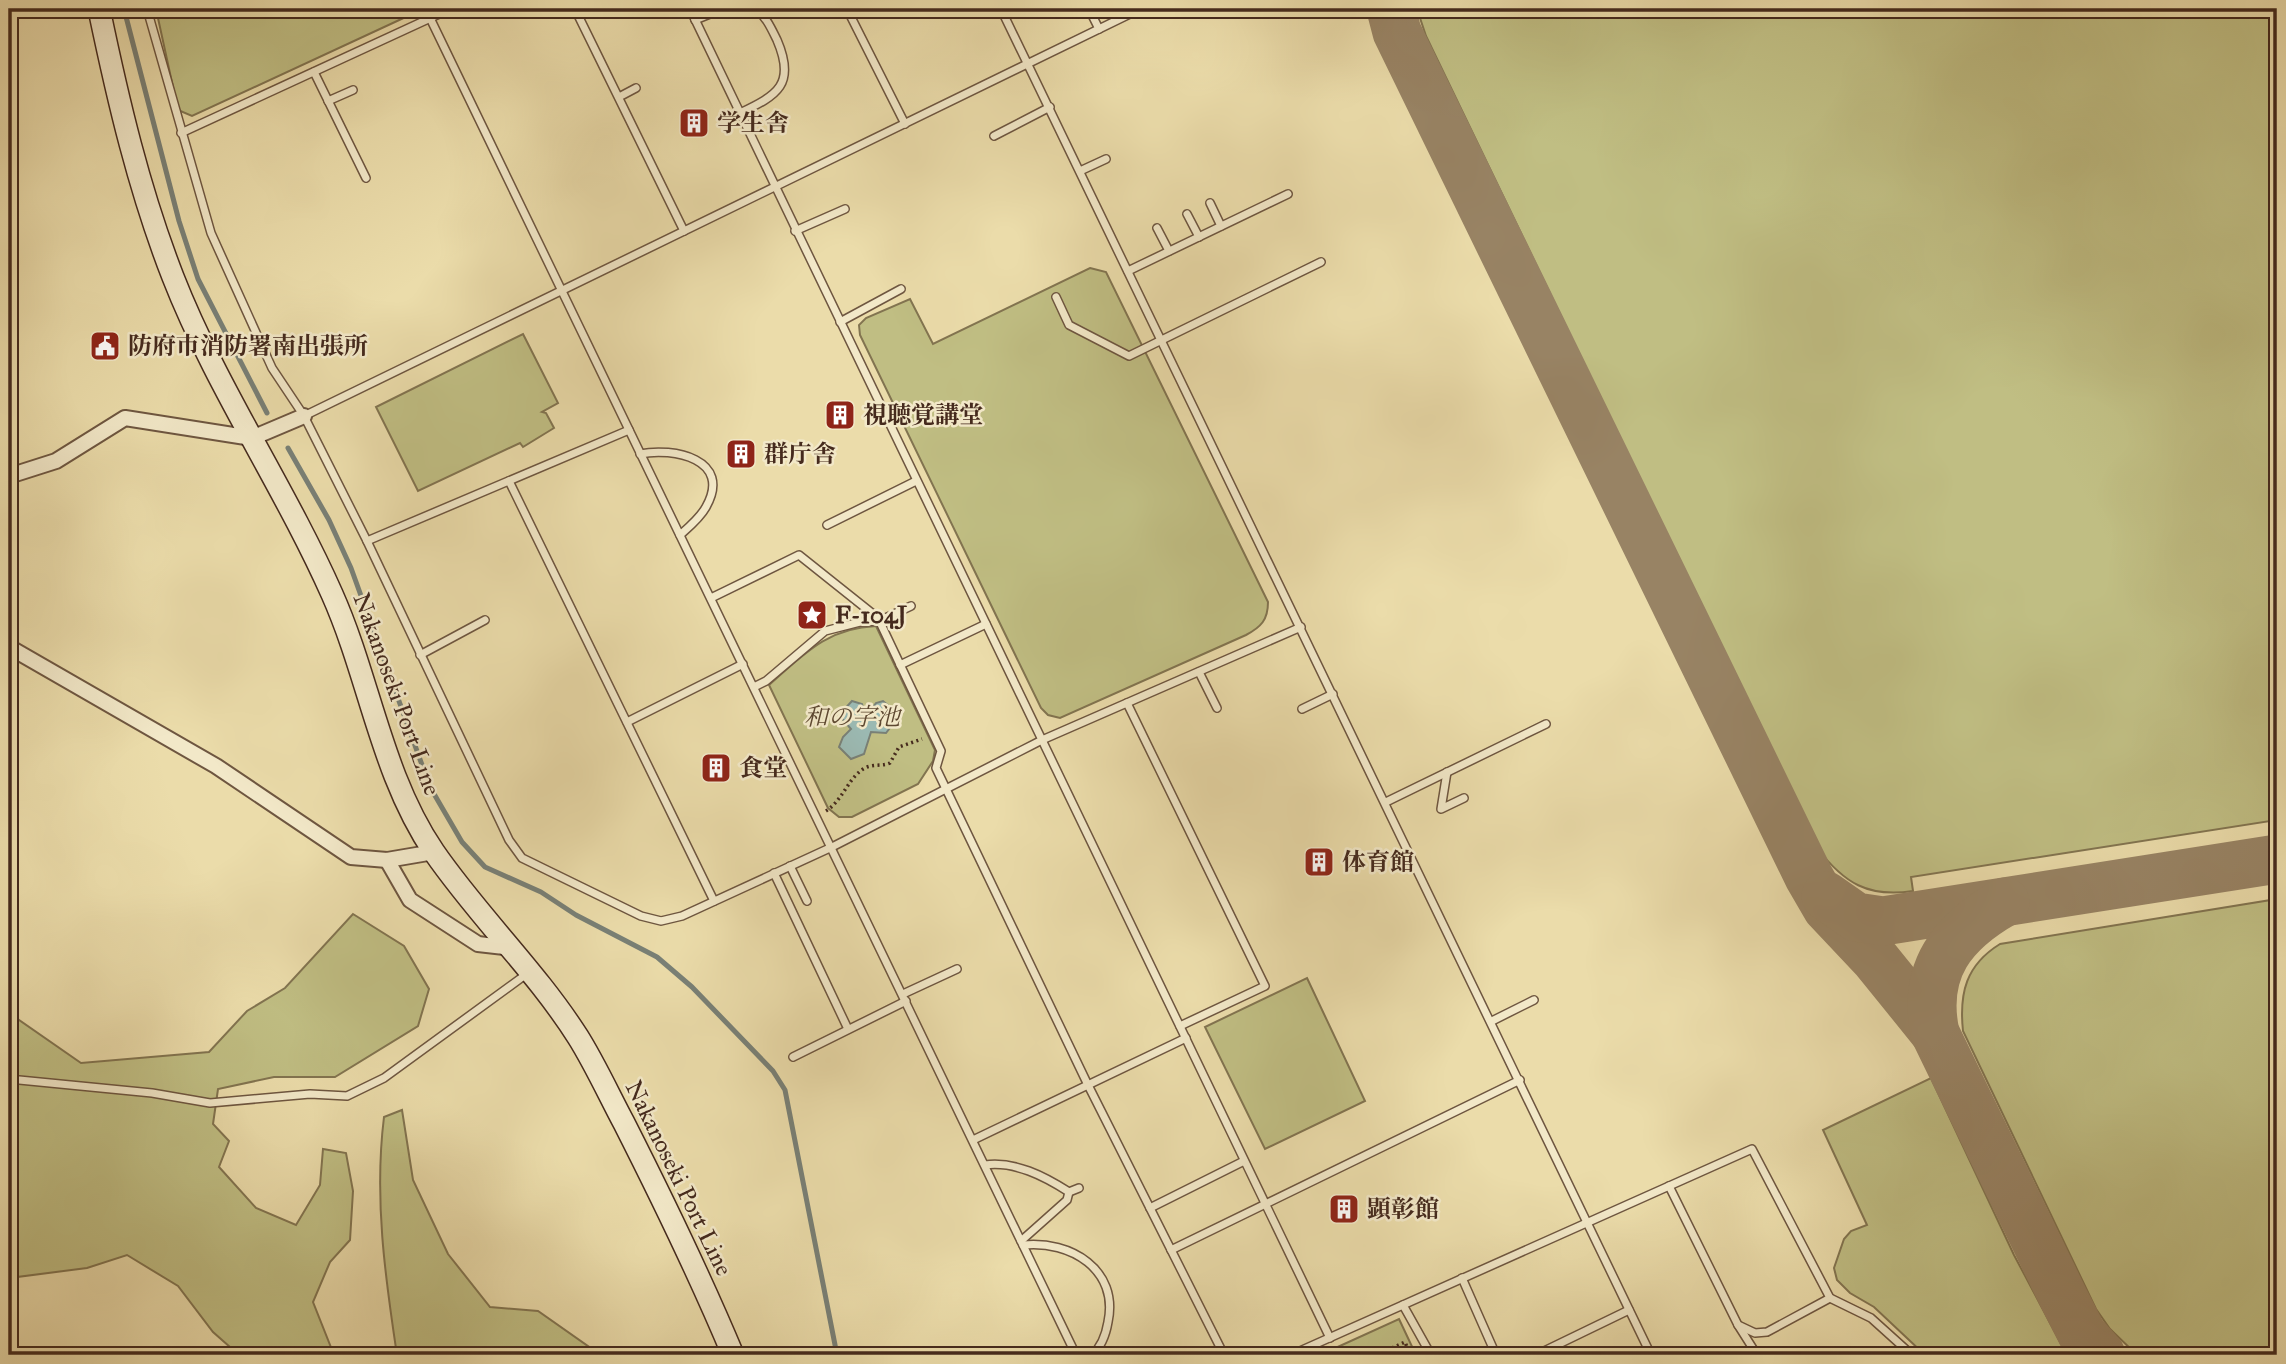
<svg xmlns="http://www.w3.org/2000/svg" width="2286" height="1364" viewBox="0 0 2286 1364" font-family="'IM FELL Great Primer','Noto Serif JP',serif">
  <style>
    .green { fill: #c0be83; stroke: #827450; stroke-width: 2 }
    .water { fill: #9bb9b2; stroke: #798076; stroke-width: 2 }
    .lines { fill: none; stroke-linecap: round; stroke-linejoin: round }
    .stream { stroke: #798076; stroke-width: 5 }
    .taxiway { stroke: #988364; stroke-width: 49 }
    .service-casing { stroke: #6e5640; stroke-width: 10 }
    .minor-casing { stroke: #6e5640; stroke-width: 18 }
    .secondary-casing { stroke: #452a1d; stroke-width: 24 }
    .path { stroke: #452a1d; stroke-width: 3.5; stroke-dasharray: 2 3.5; stroke-linecap: butt }
    .service { stroke: #f2e8c8; stroke-width: 7 }
    .minor { stroke: #f2e8c8; stroke-width: 14 }
    .secondary { stroke: #f2e8c8; stroke-width: 21 }
    .labels { text-anchor: middle; stroke-width: 5; stroke-linejoin: round; paint-order: stroke }
    .poi-label { font-size: 24px; font-weight: bold; fill: #452a1d; stroke: #f2e8c8; text-anchor: start }
    .street-label { font-size: 24px; fill: #452a1d; stroke: #f2e8c8 }
    .park-label { font-size: 24px; font-style: italic; fill: #5e4831; stroke: #f2e8c8 }
  </style>
  <rect width="100%" height="100%" fill="#ebdcaa"/>
  <filter id="stains"><feTurbulence type="fractalNoise" baseFrequency=".00286" numOctaves="4"/><feColorMatrix values="0 0 0 0 .2 0 0 0 0 .09 0 0 0 0 .02 0 0 0 .5 -.17"/></filter>
  <radialGradient id="worn" r=".72"><stop offset=".6" stop-color="#630" stop-opacity="0"/><stop offset="1" stop-color="#630" stop-opacity=".3"/></radialGradient>
  <g class="green">
    <path d="M156,9H423L192,116L178,110Z"/>
    <path d="M1417,9H2277V820L1911,877L1913,891C1868,898 1844,883 1817,848L1426,36Z"/>
    <path d="M1090,268L1106,272L1268,602C1268,620 1261,627 1246,635L1060,718L1048,715L1041,708L860,335L859,325L866,318L910,299L933,344Z"/>
    <path d="M523,334L558,403L542,412L546,413L554,428L523,447L520,443L418,491L376,407Z"/>
    <path d="M876,626L935,750L933,761L918,784L852,817H839L828,808L769,685C804,654 827,628 876,626Z"/>
    <path d="M2277,899V1355H2137L2110,1329L2096,1309L1963,1031C1959,993 1966,965 2000,944Z"/>
    <path d="M353,914L404,946L429,989L418,1026L335,1077H274L218,1089L213,1124L229,1141L219,1167L256,1208L296,1225L320,1185L323,1149L346,1153L353,1191L350,1240L330,1262L313,1302L334,1355H239L213,1332L178,1286L127,1255L87,1268L9,1278V1013L81,1063L209,1052L247,1011L285,988Z"/>
    <path d="M1307,978L1365,1101L1265,1149L1205,1027Z"/>
    <path d="M1931,1078L2014,1255L2067,1355H1925L1874,1307L1850,1293L1837,1280L1834,1268L1844,1239L1851,1231L1867,1225L1823,1130Z"/>
    <path d="M402,1110L413,1180L448,1254L490,1307L538,1311L592,1349L594,1355H397C385,1276 374,1197 384,1117Z"/>
    <path d="M1399,1319L1416,1355H1320Z"/>
  </g>
  <path class="water" d="M852,701L862,704L866,716L876,703L883,701L895,711L896,720L886,733L871,732L864,754L851,759L839,747L843,737L851,729L839,715Z"/>
  <g class="lines">
    <g class="stream">
      <path d="M124,9L179,221L198,279L267,413"/>
      <path d="M288,448L329,520L351,568L430,787L462,842L485,867L541,892L576,915L657,957L692,987L773,1071L785,1090L837,1355"/>
    </g>
    <g class="taxiway">
      <path d="M1391,9L1397,32L1809,877L1827,908L1876,960L1935,1033"/>
      <path d="M1826,896L1856,917L1883,921L2277,859"/>
      <path d="M2005,902C1952,932 1922,970 1935,1033L2061,1293L2082,1334L2101,1355"/>
    </g>
    <g class="service-casing">
      <g id="service">
        <path d="M147,9L211,233L272,368L304,416L367,541L509,840L522,858L641,916L661,921L682,916L832,847L1042,740L1301,627"/>
        <path d="M575,9L684,231"/>
        <path d="M690,9L1330,1338"/>
        <path d="M847,9L905,124"/>
        <path d="M1001,9L1651,1355"/>
        <path d="M1089,9L1099,29"/>
        <path d="M430,18L1076,1355"/>
        <path d="M695,20L722,9"/>
        <path d="M314,72L366,178"/>
        <path d="M619,97L636,88"/>
        <path d="M328,101L353,90"/>
        <path d="M740,113C778,95 796,84 777,40C771,28 767,18 756,9"/>
        <path d="M181,133L450,9"/>
        <path d="M994,136L1050,107"/>
        <path d="M1080,171L1106,159"/>
        <path d="M1210,203L1221,226"/>
        <path d="M1187,214L1199,237"/>
        <path d="M1157,228L1169,251"/>
        <path d="M795,231L845,209"/>
        <path d="M1128,271L1288,194"/>
        <path d="M1056,297L1069,325L1129,356L1321,262"/>
        <path d="M840,322L901,289"/>
        <path d="M304,416L1140,9"/>
        <path d="M640,454C673,447 733,459 706,507C700,518 689,527 680,535"/>
        <path d="M509,481L714,901"/>
        <path d="M827,525L916,481"/>
        <path d="M367,541L629,430"/>
        <path d="M711,598L799,555L878,618L941,751L936,768L1087,1083L1224,1355"/>
        <path d="M420,655L485,620"/>
        <path d="M900,665L986,624"/>
        <path d="M1199,672L1217,708"/>
        <path d="M754,687L766,681L825,631L860,622L879,621L911,606"/>
        <path d="M1127,703L1265,986L1180,1026"/>
        <path d="M1302,709L1333,694"/>
        <path d="M627,722L743,664"/>
        <path d="M1447,772L1441,809L1464,798"/>
        <path d="M1386,802L1546,724"/>
        <path d="M790,866L807,901"/>
        <path d="M774,873L848,1029"/>
        <path d="M903,994L957,969"/>
        <path d="M1492,1021L1534,1000"/>
        <path d="M793,1057L906,1001"/>
        <path d="M9,1079L152,1093L210,1103L310,1094L347,1096L384,1078L528,973"/>
        <path d="M973,1140L1186,1038"/>
        <path d="M985,1165C1015,1161 1044,1176 1069,1192L1079,1188"/>
        <path d="M1669,1186L1738,1325L1755,1333L1767,1332L1830,1298"/>
        <path d="M1150,1208L1244,1161"/>
        <path d="M1021,1241L1067,1200L1069,1192"/>
        <path d="M1023,1245C1071,1240 1119,1270 1108,1322C1106,1334 1101,1347 1092,1355"/>
        <path d="M1171,1250L1520,1080"/>
        <path d="M1462,1278L1496,1355"/>
        <path d="M1403,1305L1431,1355"/>
        <path d="M1738,1325L1757,1355"/>
        <path d="M1291,1355L1752,1149L1830,1298L1871,1318L1912,1355"/>
        <path d="M1536,1355L1629,1310"/>
      </g>
    </g>
    <g class="minor-casing">
      <g id="minor">
        <path d="M9,476L56,461L125,418L252,438L304,416"/>
        <path d="M9,647L216,766L351,857L387,860L434,852"/>
        <path d="M387,860L410,900L478,944L512,948"/>
      </g>
    </g>
    <g class="secondary-casing">
      <path id="secondary" d="M99,9C118,100 139,190 173,277C216,387 284,486 332,594C370,679 381,774 434,852C478,916 536,971 578,1037C595,1064 609,1095 624,1123C663,1200 700,1276 733,1355"/>
    </g>
    <g class="path">
      <path d="M826,811C843,800 847,780 863,769C873,763 881,767 890,763L899,747L922,739"/>
      <path d="M1377,1355L1405,1342L1410,1355"/>
    </g>
    <use href="#service" class="service"/>
    <use href="#minor" class="minor"/>
    <use href="#secondary" class="secondary"/>
  </g>
  <defs>
    <g id="building-square" transform="scale(1.575)"><rect x="-9" y="-9" width="18" height="18" rx="4" fill="#8f2418" stroke="#f2e8c8"/><path d="M-4-6H4V6H1V3H-1V6H-4ZM-2.5-4.3h1.7v1.8h-1.7ZM.8-4.3h1.7v1.8H.8ZM-2.5-1h1.7V.8h-1.7ZM.8-1h1.7V.8H.8Z" fill="#fff"/></g>
    <g id="civic-square" transform="scale(1.575)"><rect x="-9" y="-9" width="18" height="18" rx="4" fill="#8f2418" stroke="#f2e8c8"/><path d="M-.6-6.5H3V-4.5H.6V-3L4-1V1h2V6H-6V1h2V-1L-.6-3ZM-1.2 2.5V6h2.4V2.5Z" fill="#fff"/></g>
    <g id="sight-square" transform="scale(1.575)"><rect x="-9" y="-9" width="18" height="18" rx="4" fill="#8f2418" stroke="#f2e8c8"/><path d="M0-6L1.8-2.2L6-1.7L2.9 1.2L3.7 5.4L0 3.3L-3.7 5.4L-2.9 1.2L-6-1.7L-1.8-2.2Z" fill="#fff"/></g>
  </defs>
  <g fill-rule="evenodd">
    <use href="#building-square" x="694" y="123"/>
    <use href="#civic-square" x="105" y="346"/>
    <use href="#building-square" x="840" y="415"/>
    <use href="#building-square" x="741" y="454"/>
    <use href="#sight-square" x="812" y="615"/>
    <use href="#building-square" x="716" y="768"/>
    <use href="#building-square" x="1319" y="862"/>
    <use href="#building-square" x="1344" y="1209"/>
  </g>
  <g class="labels">
    <g class="poi-label">
      <text x="717" y="131">学生舎</text>
      <text x="128" y="354">防府市消防署南出張所</text>
      <text x="863" y="423">視聴覚講堂</text>
      <text x="764" y="462">群庁舎</text>
      <text x="835" y="623">F-104J</text>
      <text x="739" y="776">食堂</text>
      <text x="1342" y="870">体育館</text>
      <text x="1367" y="1217">顕彰館</text>
    </g>
    <g class="street-label">
      <text transform="translate(397 694) rotate(70)" y="8">Nakanoseki Port Line</text>
      <text transform="translate(679 1178) rotate(64)" y="8">Nakanoseki Port Line</text>
    </g>
    <g class="park-label">
      <text x="852" y="725">和の字池</text>
    </g>
  </g>
  <rect width="2286" height="1364" fill="none" stroke="#ebdcaa" stroke-width="35"/>
  <rect x="10" y="10" width="2265" height="1343" fill="none" stroke="#452a1d" stroke-width="3.5"/>
  <rect x="18" y="18" width="2251" height="1329" fill="none" stroke="#452a1d" stroke-width="2"/>
  <rect width="100%" height="100%" filter="url(#stains)"/>
  <rect width="100%" height="100%" fill="url(#worn)"/>
</svg>
